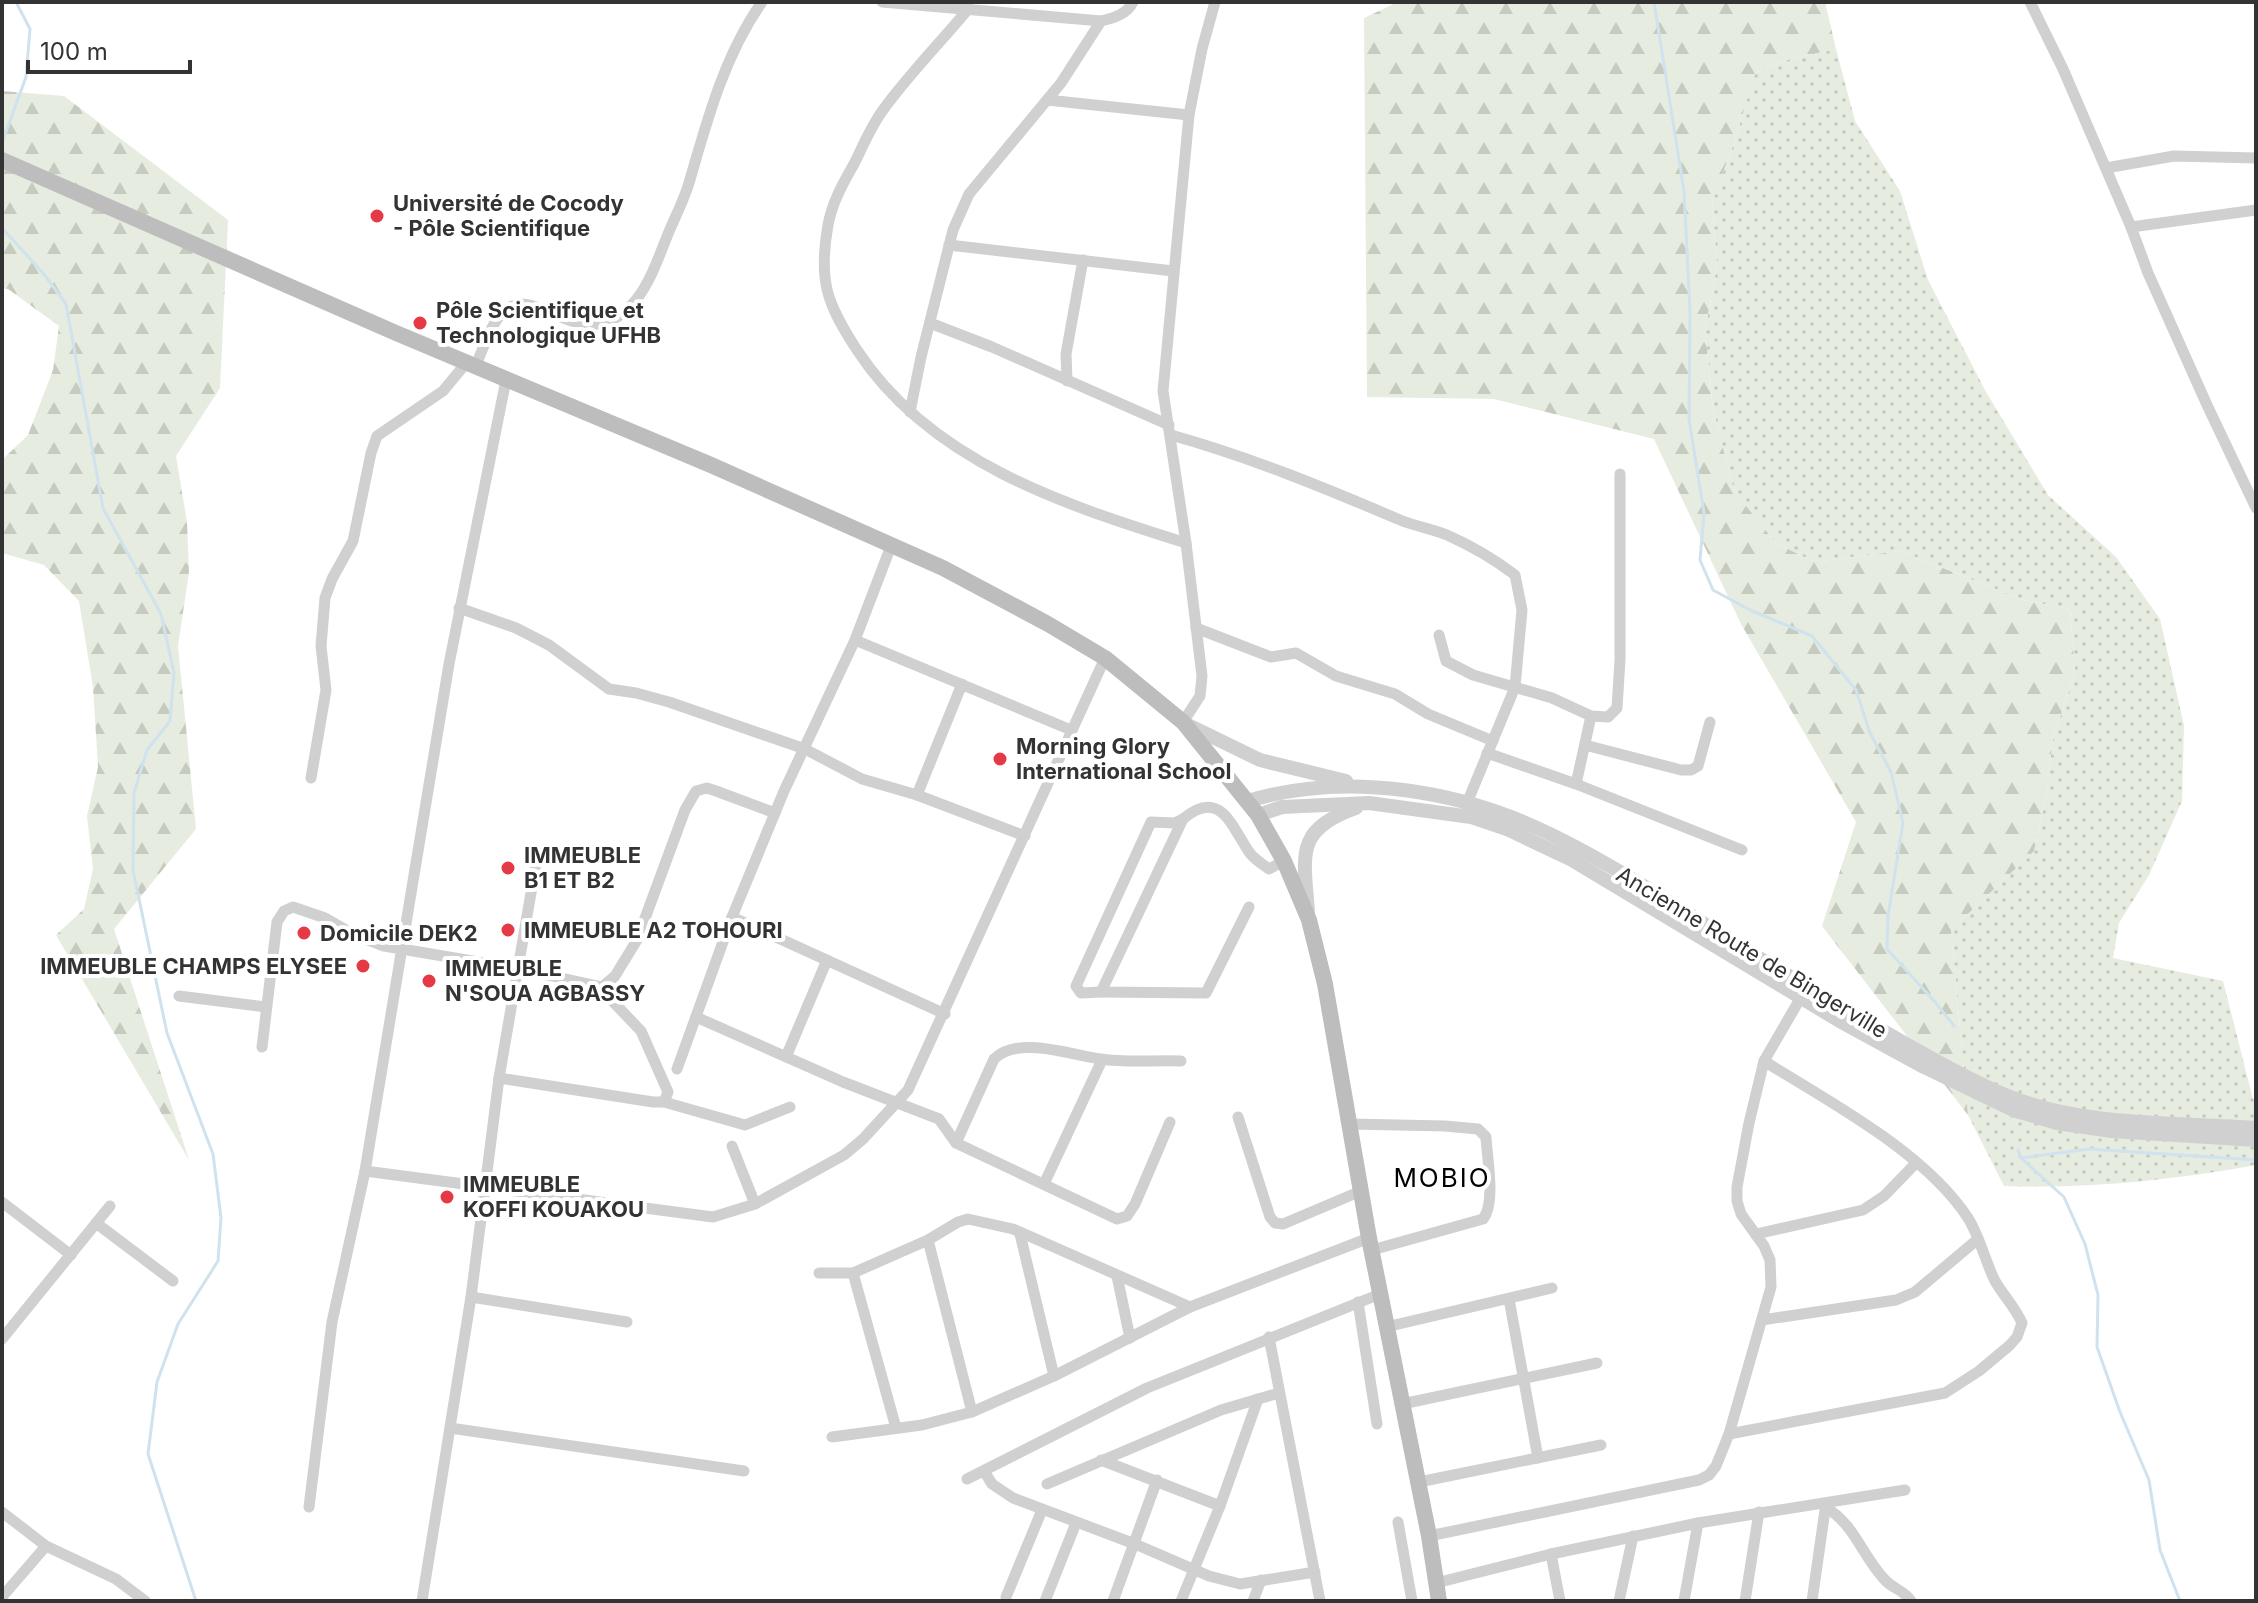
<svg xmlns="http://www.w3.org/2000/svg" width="2258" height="1603" viewBox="0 0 2258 1603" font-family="Inter,sans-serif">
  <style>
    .grass { fill: url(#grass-dots) }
    .forest { fill: url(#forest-firs) }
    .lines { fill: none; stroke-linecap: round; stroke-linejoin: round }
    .stream { stroke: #cfe2ee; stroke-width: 3 }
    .minor { stroke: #d0d0d0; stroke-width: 11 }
    .tertiary { stroke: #d0d0d0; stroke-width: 14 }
    .secondary { stroke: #bdbdbd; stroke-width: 16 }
    .poi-dot { fill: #e63946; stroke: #fff; stroke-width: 3 }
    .labels { text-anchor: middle; stroke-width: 8; stroke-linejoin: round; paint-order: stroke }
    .poi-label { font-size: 22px; font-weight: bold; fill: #333; stroke: #fff; text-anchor: start }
    .street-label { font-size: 22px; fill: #333; stroke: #fff }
    .quarter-label { font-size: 26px; letter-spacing: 2px; fill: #000; stroke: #fff }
  </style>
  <defs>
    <pattern id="grass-dots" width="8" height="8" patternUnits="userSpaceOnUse" patternTransform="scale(2)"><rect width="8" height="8" fill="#e6ecdf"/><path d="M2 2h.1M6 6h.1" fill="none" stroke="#c6cbc0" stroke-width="1.8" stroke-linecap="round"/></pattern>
    <pattern id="forest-firs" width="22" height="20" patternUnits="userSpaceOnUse" patternTransform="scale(2)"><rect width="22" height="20" fill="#e6ecdf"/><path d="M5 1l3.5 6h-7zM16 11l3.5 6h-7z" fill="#c6cbc0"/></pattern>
  </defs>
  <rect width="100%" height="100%" fill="#fff"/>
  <path class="grass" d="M1836,49L1855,121L1900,191L1928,280L1986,392L2048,495L2116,557L2160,619L2184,726L2182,801L2149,875L2119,923L2113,958L2223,981L2253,1099L2256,1101V1165C2173,1180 2088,1189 2004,1186L1968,1115L1951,930L2034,851L2046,797L2053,738L2075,673L2070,609L2023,600L1900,551L1814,562L1776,543L1734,491L1713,409L1705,330L1717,266L1712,202L1734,143L1755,73L1790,59Z"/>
  <g class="forest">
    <path d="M1398,2H1825L1836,49L1790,59L1755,73L1734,143L1712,202L1717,266L1705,330L1713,409L1734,491L1776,543L1814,562L1900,551L2023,600L2070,609L2075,673L2053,738L2046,797L2034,851L1951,930L1968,1115L1822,926L1856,822L1741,624L1654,439L1494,399L1367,397L1364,18Z"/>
    <path d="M2,91L64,96L228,220L220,388L176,456L187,522L189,572L178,646L196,829L114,929L189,1160L56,935L84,909L93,869L87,816L98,767L93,687L79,601L44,565L2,553V460L28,435L53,370L59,326L8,289L2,288Z"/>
  </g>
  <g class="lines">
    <g class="stream">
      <path d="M1654,2L1684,191L1690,312L1689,419L1704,513L1700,560L1713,590L1750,610L1812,636L1856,690L1870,733L1891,772L1903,823L1888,916L1887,949L1936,1003L1954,1026"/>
      <path d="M2,143L26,77L30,29L16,2"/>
      <path d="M2,228L43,273L66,304L103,508L161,614L174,673L170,721L147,750L134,793L133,870L167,1033L213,1154L221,1218L218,1261L178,1324L157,1382L148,1454L196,1601"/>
      <path d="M2018,1150L2021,1158L2089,1149L2256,1160"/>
      <path d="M2021,1158L2064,1197L2085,1244L2098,1295L2097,1347L2120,1412L2149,1480L2160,1550L2180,1601"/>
    </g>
    <g class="minor">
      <path d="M882,2L1101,21C1114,18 1127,14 1133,2"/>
      <path d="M2030,2L2063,69L2131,227L2148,273L2207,405L2256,508"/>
      <path d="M969,8C941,42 909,74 883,110C871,126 863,146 854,164C843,183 832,203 828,225C818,281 827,304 857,350C930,462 1065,505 1186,543"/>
      <path d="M1047,100L1189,115"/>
      <path d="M2106,168L2174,156L2256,158"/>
      <path d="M2131,227L2256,210"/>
      <path d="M949,245L1173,271"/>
      <path d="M930,323L992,347L1169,425"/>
      <path d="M475,367C483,350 490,325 503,312C537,279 583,364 636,300C651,281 659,256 668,234C675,217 684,200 689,183C707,121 724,56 762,2"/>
      <path d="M1067,381L1066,354L1083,260"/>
      <path d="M910,412L921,357L953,230L969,194L1061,83L1101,21"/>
      <path d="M1171,435C1250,457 1325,488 1400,520C1415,526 1432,529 1447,535C1472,546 1494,559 1515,575L1522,610L1515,687L1467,803"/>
      <path d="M459,608L516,628L549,645L609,689L636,693L669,702L805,749L862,779L917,795L1025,836"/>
      <path d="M1196,628L1271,657L1296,653L1336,676L1395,694L1428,714L1493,741"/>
      <path d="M1439,635L1446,661L1473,675L1552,698L1591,716L1608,717L1617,708L1620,660V474"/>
      <path d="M855,640L1071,730"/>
      <path d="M1183,722L1200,696L1202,676L1186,543L1163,391L1189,115L1202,49L1215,2"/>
      <path d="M1585,745L1681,770H1691L1698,766L1710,722"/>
      <path d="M1487,753L1576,784L1742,850"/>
      <path d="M311,778L326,690L321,646L325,598L332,579L353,541L371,453L377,436L443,391L467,362"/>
      <path d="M1576,784L1591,716"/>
      <path d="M917,795L962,684"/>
      <path d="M1249,907L1206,993L1101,992L1183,819C1220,788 1231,825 1249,852C1254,859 1262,864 1269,869L1284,861"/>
      <path d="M732,917L945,1014"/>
      <path d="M601,988L615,976L637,940L685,810L696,791L707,788L716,791L775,813"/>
      <path d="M1101,992L1081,993L1076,986L1151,822L1175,823L1183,819"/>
      <path d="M179,996L266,1007"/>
      <path d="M696,1017L843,1082L939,1119L956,1143L1117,1219L1127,1216L1135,1204L1170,1122"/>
      <path d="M262,1047L277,922L284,911L293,907L325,918L353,934L384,946L520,969L598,986L641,1031L668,1092L664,1102H653L499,1078"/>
      <path d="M786,1057L827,960"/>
      <path d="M677,1069L732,917L784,791L855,640L891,546"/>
      <path d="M664,1102L745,1125L790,1107"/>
      <path d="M1238,1117L1270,1217L1275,1223L1283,1224L1361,1191"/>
      <path d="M1350,1124L1445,1126L1478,1129L1486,1137C1487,1158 1496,1203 1483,1219L1372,1250"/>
      <path d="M956,1143L994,1059C1019,1035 1070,1055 1101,1059C1127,1063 1155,1060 1181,1061"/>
      <path d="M732,1146L755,1204"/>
      <path d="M365,1171L713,1217L755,1204L844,1155L863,1139L908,1090L1105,658"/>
      <path d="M1044,1184L1102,1060"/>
      <path d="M2,1202L71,1255"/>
      <path d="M96,1223L173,1281"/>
      <path d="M1020,1234L1054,1376"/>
      <path d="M1756,1234L1863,1210L1884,1196L1916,1163"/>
      <path d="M928,1240L972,1412"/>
      <path d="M819,1273H853L928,1240L958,1222L968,1219L1013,1229L1190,1307"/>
      <path d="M853,1273L896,1428"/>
      <path d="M1117,1276L1130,1338"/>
      <path d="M471,1297L627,1322"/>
      <path d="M1509,1299L1538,1458"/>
      <path d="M1358,1302L1377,1424"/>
      <path d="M1762,1320L1896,1300L1915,1292L1978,1239"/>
      <path d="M1386,1327L1552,1288"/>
      <path d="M1269,1337L1320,1601"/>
      <path d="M2,1339L110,1206"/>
      <path d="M1402,1404L1597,1363"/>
      <path d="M450,1428L744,1471"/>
      <path d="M1729,1434L1945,1393L1979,1371L2010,1345L2017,1337L2022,1323C2015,1307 2003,1295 1995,1281C1985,1261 1980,1237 1968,1218C1925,1152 1831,1103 1764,1061"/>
      <path d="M832,1437L922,1425L972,1412L1054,1376L1190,1307L1369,1238"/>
      <path d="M1101,1460L1220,1506"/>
      <path d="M984,1471L992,1484L1013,1498L1135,1544L1209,1576L1240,1584L1315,1572"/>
      <path d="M967,1479L1147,1388L1380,1294"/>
      <path d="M1419,1482L1601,1445"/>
      <path d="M1047,1484L1221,1410L1279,1393"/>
      <path d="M309,1507L332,1322L365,1171L449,664L506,380"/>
      <path d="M1825,1507C1855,1524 1863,1558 1886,1581C1894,1589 1905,1591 1911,1601"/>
      <path d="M2,1512L46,1546L116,1579L145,1601"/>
      <path d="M1398,1522L1412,1601"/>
      <path d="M1429,1536L1699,1480L1709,1475L1716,1466L1729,1434L1771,1287L1770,1260L1764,1246L1741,1214L1737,1201V1187L1749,1123L1764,1061L1804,992"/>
      <path d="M1551,1554L1560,1601"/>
      <path d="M1436,1583L1551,1554L1698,1523L1905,1490"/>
      <path d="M2,1597L46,1546"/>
      <path d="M1006,1597L1042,1510"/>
      <path d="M422,1601L471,1297L499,1078L536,864"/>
      <path d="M1045,1601L1076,1523"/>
      <path d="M1113,1601L1157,1480"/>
      <path d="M1181,1601L1220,1506L1258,1399"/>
      <path d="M1253,1601L1261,1580"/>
      <path d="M1619,1601L1633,1536"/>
      <path d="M1684,1601L1698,1523"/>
      <path d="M1745,1601L1759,1512"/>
      <path d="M1812,1601L1826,1503"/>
    </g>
    <g class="tertiary">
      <path d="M1186,724L1260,760L1346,781"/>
      <path d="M1248,801C1347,771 1462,790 1554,836C1613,865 1669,902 1725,937C1773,967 1822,996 1871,1024C1915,1049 1959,1075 2005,1095C2082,1127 2174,1122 2256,1128"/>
      <path d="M1258,815L1282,807L1369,803L1471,817L1509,830L1572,860L1838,1020L1924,1067L2013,1110L2057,1123L2112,1131L2256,1140"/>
      <path d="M1308,912C1304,855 1294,830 1356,808"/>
    </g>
    <path class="secondary" d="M2,160L396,333L711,465L943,568L1048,624L1105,658L1183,722L1258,815L1284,861L1309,920L1325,984L1369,1238L1429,1536L1439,1601"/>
  </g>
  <g class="poi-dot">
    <circle cx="377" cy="216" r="8"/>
    <circle cx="420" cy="323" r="8"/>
    <circle cx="1000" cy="759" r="8"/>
    <circle cx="508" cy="868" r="8"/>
    <circle cx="508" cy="930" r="8"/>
    <circle cx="304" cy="933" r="8"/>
    <circle cx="363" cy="966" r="8"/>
    <circle cx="429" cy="981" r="8"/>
    <circle cx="447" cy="1197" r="8"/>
  </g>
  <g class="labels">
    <g class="poi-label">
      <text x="393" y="211">Université de Cocody<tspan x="393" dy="25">- Pôle Scientifique</tspan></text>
      <text x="436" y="318">Pôle Scientifique et<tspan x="436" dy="25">Technologique UFHB</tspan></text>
      <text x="1016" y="754">Morning Glory<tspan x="1016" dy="25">International School</tspan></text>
      <text x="524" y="863">IMMEUBLE<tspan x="524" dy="25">B1 ET B2</tspan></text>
      <text x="524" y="938">IMMEUBLE A2 TOHOURI</text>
      <text x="320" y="941">Domicile DEK2</text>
      <text x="347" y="974" text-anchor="end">IMMEUBLE CHAMPS ELYSEE</text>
      <text x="445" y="976">IMMEUBLE<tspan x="445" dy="25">N'SOUA AGBASSY</tspan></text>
      <text x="463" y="1192">IMMEUBLE<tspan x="463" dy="25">KOFFI KOUAKOU</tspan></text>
    </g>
    <g class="street-label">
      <text transform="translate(1752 952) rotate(31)" y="8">Ancienne Route de Bingerville</text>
    </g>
    <g class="quarter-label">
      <text x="1442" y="1187">MOBIO</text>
    </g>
  </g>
  <rect width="2258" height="1603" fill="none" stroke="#333333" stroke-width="8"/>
  <path d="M28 60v12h162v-12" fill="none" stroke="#333333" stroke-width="4"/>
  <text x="40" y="60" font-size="24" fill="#333333" stroke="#ffffff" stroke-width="6" paint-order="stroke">100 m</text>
</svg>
